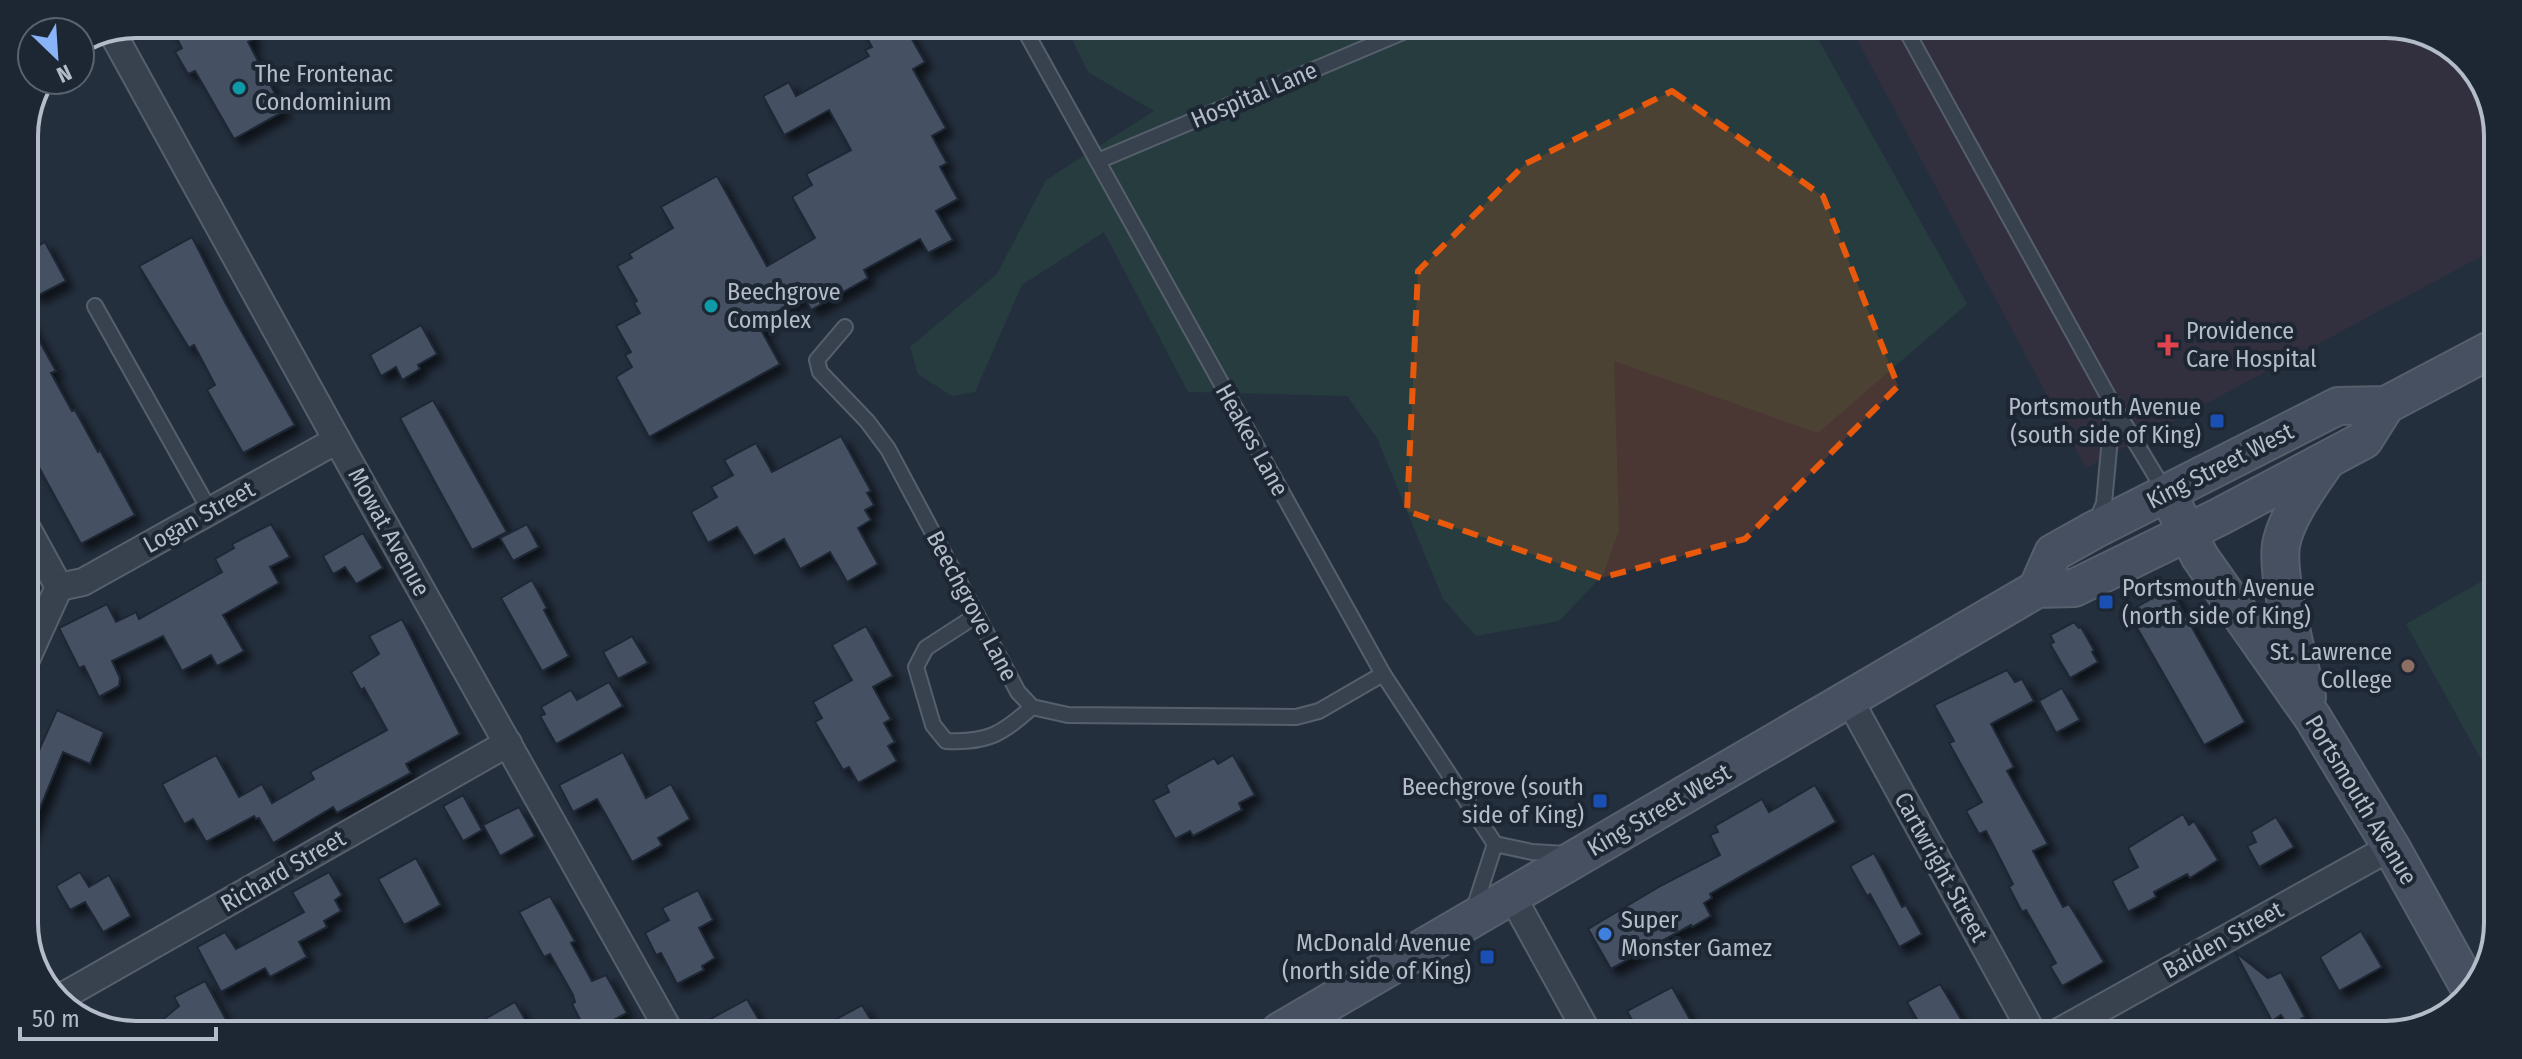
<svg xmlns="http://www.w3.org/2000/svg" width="2522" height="1059" viewBox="0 0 2522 1059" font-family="'Fira Sans Condensed',sans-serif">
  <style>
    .medical { fill: #32303f }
    .green { fill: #263c3f }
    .building { fill: #455162; stroke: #1f2835; stroke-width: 2; filter: url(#shadow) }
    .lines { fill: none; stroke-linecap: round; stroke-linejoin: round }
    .service-casing { stroke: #565f6c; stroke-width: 18 }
    .minor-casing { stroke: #565f6c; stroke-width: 30 }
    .secondary-casing { stroke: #565f6c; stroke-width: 40 }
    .service { stroke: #38414e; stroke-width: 14 }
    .minor { stroke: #38414e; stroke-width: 26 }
    .secondary { stroke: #465061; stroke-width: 36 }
    .marked { fill: #e8590c; fill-opacity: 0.2; stroke: #e8590c; stroke-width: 6; stroke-dasharray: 16 10; stroke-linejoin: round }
    .culture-dot { fill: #0f9aa8; stroke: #1d2633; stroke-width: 3 }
    .health-dot { fill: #e0444e; stroke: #1d2633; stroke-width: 3 }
    .transit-dot { fill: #1a4fb4; stroke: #1d2633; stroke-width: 3 }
    .education-dot { fill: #8d6e63; stroke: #1d2633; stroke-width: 3 }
    .shop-dot { fill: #3f7fe0; stroke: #1d2633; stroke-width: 3 }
    .labels { text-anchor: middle; stroke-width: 8; stroke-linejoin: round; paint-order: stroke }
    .poi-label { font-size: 24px; fill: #b4bcc9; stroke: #1d2633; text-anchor: start }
    .street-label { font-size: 24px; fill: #b4bcc9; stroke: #1d2633 }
    .rim { fill: none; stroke: #b4bcc9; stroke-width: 4 }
  </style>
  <defs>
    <filter id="shadow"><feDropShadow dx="7" dy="7" stdDeviation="4" flood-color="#0009"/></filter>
  </defs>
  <rect width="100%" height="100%" fill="#242f3e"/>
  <path class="medical" d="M1852,30L2428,32L2475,68L2498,128L2497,248L2086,468Z"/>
  <g class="green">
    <path d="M1066,27L1813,30L1967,304L1818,433L1614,361L1619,530L1603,575L1559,621L1476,636L1443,599L1377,438L1347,396L1188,392L1104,232L1022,285L975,392L952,396L918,374L910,347L997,274L1046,180L1154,111L1088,72Z"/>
    <path d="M2493,575L2491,777L2406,624Z"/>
  </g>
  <g class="building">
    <path d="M169,24H246L254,39L248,42L284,111L234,139L195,71L188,74L175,52L182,48Z"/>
    <path d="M861,27H905L925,62L913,69L946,128L932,136L947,163L940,167L958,199L936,211L953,240L928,253L920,239L864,270L868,278L811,310L804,297L767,317L772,324L761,330L780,364L649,437L616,377L632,367L625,355L631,352L616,326L640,313L634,303L637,301L617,266L632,258L629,254L673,228L661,207L717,176L767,266L815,238L792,197L812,185L806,174L851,150L829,110L784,135L763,96L789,82L796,96L869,56L865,50L872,47Z"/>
    <path d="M192,237L226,304L295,425L243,453L207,390L215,385L194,345L189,348L139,266Z"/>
    <path d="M45,242L66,281L35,297L24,277V253Z"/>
    <path d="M24,313L56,371L51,373L72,411L75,410L98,452L100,450L135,515L81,544L24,440Z"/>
    <path d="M421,325L437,354L418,365L420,369L402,380L396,367L381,376L370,355Z"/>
    <path d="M433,400L507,532L472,550L400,418Z"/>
    <path d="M841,436L871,491L867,493L874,505L865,510L871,520L858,528L878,564L847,582L830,552L800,569L784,539L754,556L737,527L708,543L691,512L717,497L711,487L733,475L724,460L756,443L772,472Z"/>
    <path d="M271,524L290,557L270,567L279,583L223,615L244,651L217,666L211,655L182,671L163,636L112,661L120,678L119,686L99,697L84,666L79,668L59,628L107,604L116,622L136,612L139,619L222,572L215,559L234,548L232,544Z"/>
    <path d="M527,524L539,547L513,561L500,538Z"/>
    <path d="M363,533L383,568L356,584L345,567L333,574L323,556Z"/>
    <path d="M532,580L547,608L544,610L569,656L542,671L501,598Z"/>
    <path d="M2170,588L2245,722L2204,745L2128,612Z"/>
    <path d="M402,619L460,734L406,764L411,773L337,813L333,807L273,843L259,818L256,819L254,816L206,842L193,819L184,824L162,784L216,755L239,797L262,784L272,803L314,779L310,772L387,730L364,688L361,690L351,672L379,654L369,636Z"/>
    <path d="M2074,622L2079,628L2081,627L2094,650L2092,652L2098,662L2070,678L2050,644L2054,642L2050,635Z"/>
    <path d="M866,626L893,676L873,687L891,719L884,723L895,742L888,746L897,761L858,783L849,767L843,770L815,722L822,718L813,702L852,680L832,645Z"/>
    <path d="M632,636L648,663L618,679L603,652Z"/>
    <path d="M2007,670L2015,682L2022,679L2034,701L1991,724L2014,767L2007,771L2048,844L2033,851L2063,907L2069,904L2104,962L2062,986L2050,966L2056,963L2026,910L2022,912L2009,887L2013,884L1986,831L1979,834L1966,811L1982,802L1949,743L1954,741L1934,705Z"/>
    <path d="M609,682L623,706L556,744L540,716L545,714L541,707L571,690L577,700Z"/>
    <path d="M2062,688L2080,720L2056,733L2039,701Z"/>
    <path d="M57,710L104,732L90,764L63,752L24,847V763L32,766Z"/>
    <path d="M623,752L646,798L671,784L690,819L658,838L662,845L632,862L597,799L573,812L559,785Z"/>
    <path d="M1233,755L1255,795L1239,803L1242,810L1193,836L1190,831L1175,839L1153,800L1169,792L1166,785L1183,775L1214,758L1218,764Z"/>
    <path d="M1815,785L1836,822L1710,894L1712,898L1704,903L1711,916L1692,927L1691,925L1611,969L1588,929L1662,885L1720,855L1710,835L1718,832L1715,826L1762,799L1769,812Z"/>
    <path d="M463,795L482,830L463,841L443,806Z"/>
    <path d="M519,807L535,836L500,856L483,825Z"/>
    <path d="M2183,814L2189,825L2194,821L2218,860L2190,878L2187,874L2154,892L2156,897L2128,912L2112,881L2138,867L2128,848Z"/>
    <path d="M2276,817L2294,847L2259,867L2247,846L2256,842L2251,832Z"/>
    <path d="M1874,853L1902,907L1906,905L1922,934L1899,947L1870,894L1867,896L1850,866Z"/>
    <path d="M416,858L441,905L404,925L378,879Z"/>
    <path d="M80,872L89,887L109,875L131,916L103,932L85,902L70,910L56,886Z"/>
    <path d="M329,872L342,895L335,900L341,911L324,921L327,927L299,942L307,957L270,977L265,968L221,992L197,947L225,932L236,949L304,912L292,892Z"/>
    <path d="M698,890L713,920L699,928L715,958L702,966L704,970L677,984L661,953L656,955L645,933L669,920L662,908Z"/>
    <path d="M550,896L575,941L571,943L592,981L606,975L627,1013L598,1028L595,1022L584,1027L572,1004L575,1002L573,995L550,954L544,957L519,912Z"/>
    <path d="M2361,931L2382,967L2339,991L2320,957Z"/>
    <path d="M2235,952L2268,978L2281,972L2305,1017L2288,1026L2281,1015L2272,1021Z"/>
    <path d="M205,981L230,1027H154L179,1006L174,997Z"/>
    <path d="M1940,984L1964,1024L1948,1033H1925L1907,1002Z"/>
    <path d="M1672,987L1697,1032H1639L1627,1011Z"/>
    <path d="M747,999L764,1029H692Z"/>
    <path d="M515,1002L530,1028H469Z"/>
    <path d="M862,1005L876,1029H818Z"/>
  </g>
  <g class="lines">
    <g class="service-casing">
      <g id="service">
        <path d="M1023,27L1383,674L1495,844L1532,852L1565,854"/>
        <path d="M1906,30L2113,405L2166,493"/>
        <path d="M1098,161L1410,29"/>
        <path d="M95,306L210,511"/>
        <path d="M845,327L817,360L820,372L867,421L888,449L1018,692L1032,707L1068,715L1296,717L1319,711L1383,674"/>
        <path d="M2096,523L2104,503L2113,406"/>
        <path d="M977,615L926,648L916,667L933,725L946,741C987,743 1003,734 1032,707"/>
        <path d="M1473,912L1495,844"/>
      </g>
    </g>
    <g class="minor-casing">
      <g id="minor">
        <path d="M113,34L337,440L668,1029"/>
        <path d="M24,523L59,587"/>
        <path d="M59,587L83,582L337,440"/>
        <path d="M24,664L59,587"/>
        <path d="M1849,699L2033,1034"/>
        <path d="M1512,896L1587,1032"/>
        <path d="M58,999L508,743"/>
        <path d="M2055,1034L2391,847"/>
      </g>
    </g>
    <g class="secondary-casing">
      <g id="secondary">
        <path d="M2167,493L2200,557L2313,718L2391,847L2470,989"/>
        <path d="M2037,589L2053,553L2094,530L2338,406L2386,405L2496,347"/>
        <path d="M2307,697C2299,661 2276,579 2281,545C2286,517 2310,485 2325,463"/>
        <path d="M1280,1031L2037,589L2074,588L2219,517L2364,440L2386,405"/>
      </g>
    </g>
    <use href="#service" class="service"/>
    <use href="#minor" class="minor"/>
    <use href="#secondary" class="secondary"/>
  </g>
  <path class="marked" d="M1672,91L1823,196L1898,386L1745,539L1601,578L1407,511L1418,271L1525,164Z"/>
  <g class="culture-dot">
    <circle cx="239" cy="88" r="8"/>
    <circle cx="711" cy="306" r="8"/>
  </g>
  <path class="health-dot" d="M2164 333h8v8h8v8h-8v8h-8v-8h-8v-8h8z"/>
  <g class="transit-dot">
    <rect x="2209" y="413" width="16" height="16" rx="4"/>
    <rect x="2098" y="594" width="16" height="16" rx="4"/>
    <rect x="1592" y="793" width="16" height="16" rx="4"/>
    <rect x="1479" y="949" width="16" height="16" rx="4"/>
  </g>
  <circle class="education-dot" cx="2408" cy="666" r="8"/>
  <circle class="shop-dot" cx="1605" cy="934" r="8"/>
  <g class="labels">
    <g class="poi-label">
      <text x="255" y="82">The Frontenac<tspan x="255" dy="28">Condominium</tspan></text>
      <text x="727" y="300">Beechgrove<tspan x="727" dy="28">Complex</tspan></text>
      <text x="2186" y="339">Providence<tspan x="2186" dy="28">Care Hospital</tspan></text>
      <text x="2201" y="415" text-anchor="end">Portsmouth Avenue<tspan x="2201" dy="28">(south side of King)</tspan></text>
      <text x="2122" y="596">Portsmouth Avenue<tspan x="2122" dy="28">(north side of King)</tspan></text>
      <text x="2392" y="660" text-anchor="end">St. Lawrence<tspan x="2392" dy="28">College</tspan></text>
      <text x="1584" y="795" text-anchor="end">Beechgrove (south<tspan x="1584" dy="28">side of King)</tspan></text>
      <text x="1621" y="928">Super<tspan x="1621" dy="28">Monster Gamez</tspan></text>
      <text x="1471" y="951" text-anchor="end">McDonald Avenue<tspan x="1471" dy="28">(north side of King)</tspan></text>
    </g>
    <g class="street-label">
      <text transform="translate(1254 95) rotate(-23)" y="8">Hospital Lane</text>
      <text transform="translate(1252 440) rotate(61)" y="8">Heakes Lane</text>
      <text transform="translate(2220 466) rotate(-27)" y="8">King Street West</text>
      <text transform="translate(199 517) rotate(-29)" y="8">Logan Street</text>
      <text transform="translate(389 532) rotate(61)" y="8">Mowat Avenue</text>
      <text transform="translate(972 606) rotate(62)" y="8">Beechgrove Lane</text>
      <text transform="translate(2361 800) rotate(59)" y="8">Portsmouth Avenue</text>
      <text transform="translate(1659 810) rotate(-30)" y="8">King Street West</text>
      <text transform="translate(1941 867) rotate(61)" y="8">Cartwright Street</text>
      <text transform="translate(283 871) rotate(-30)" y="8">Richard Street</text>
      <text transform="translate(2223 940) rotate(-29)" y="8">Baiden Street</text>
    </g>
  </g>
  <path d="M0 0H2522V1059H0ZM136 38H2386A98 98 0 0 1 2484 136V923A98 98 0 0 1 2386 1021H136A98 98 0 0 1 38 923V136A98 98 0 0 1 136 38Z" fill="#1d2633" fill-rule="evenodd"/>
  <path class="rim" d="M136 38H2386A98 98 0 0 1 2484 136V923A98 98 0 0 1 2386 1021H136A98 98 0 0 1 38 923V136A98 98 0 0 1 136 38Z"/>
  <g transform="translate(56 56) rotate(155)"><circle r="38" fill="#1d2633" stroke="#59626f" stroke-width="2"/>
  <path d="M0-6L14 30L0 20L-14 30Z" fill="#8ab4f8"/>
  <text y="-12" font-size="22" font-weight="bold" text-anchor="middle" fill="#b4bcc9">N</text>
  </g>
  <path d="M20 1027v12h196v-12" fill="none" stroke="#b4bcc9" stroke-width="4"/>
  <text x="32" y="1027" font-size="24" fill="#b4bcc9" stroke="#1d2633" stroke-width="6" paint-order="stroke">50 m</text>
</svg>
